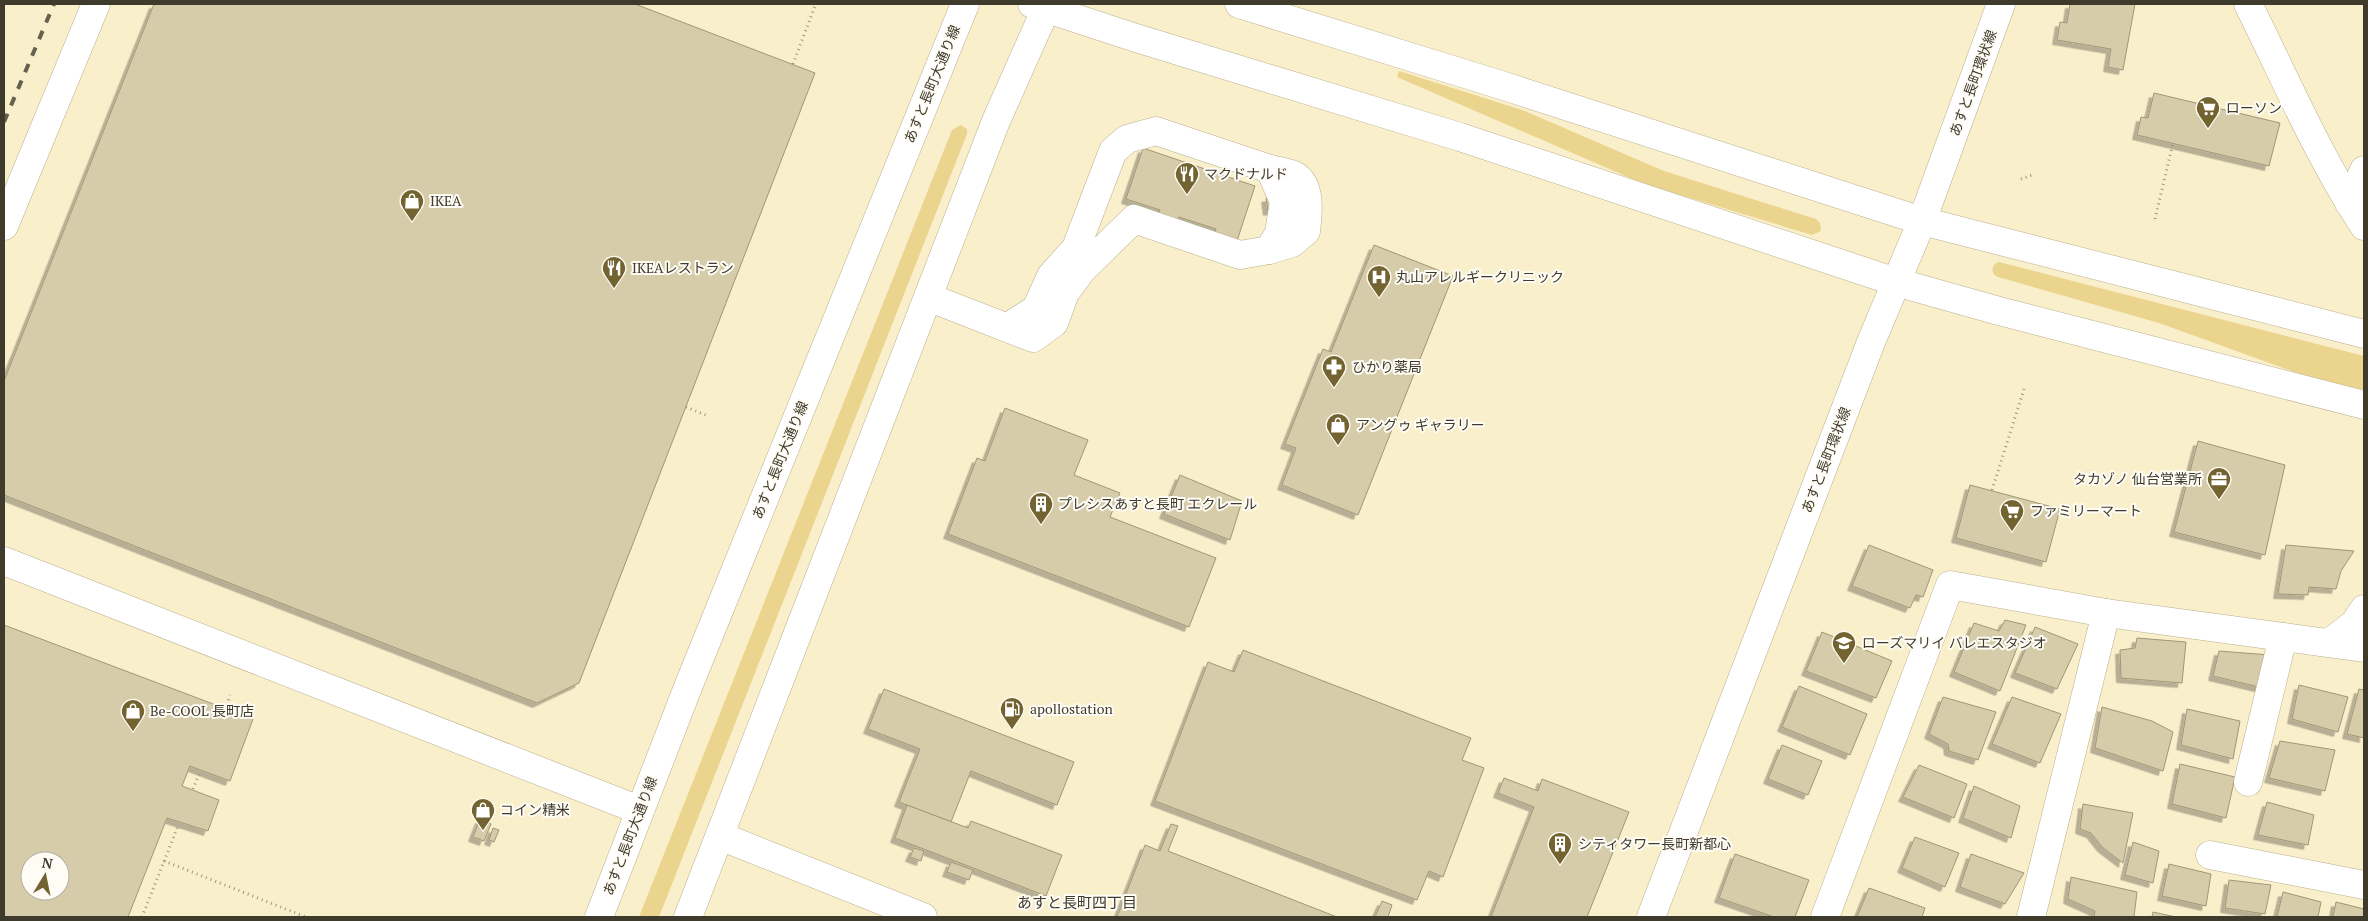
<svg xmlns="http://www.w3.org/2000/svg" width="2368" height="921" viewBox="0 0 2368 921" font-family="'PT Serif','Noto Sans JP',serif">
  <style>
    .green { fill: #ebd48d }
    .building { fill: #d7cca9; stroke: #a19675; fill-rule: evenodd; filter: url(#shadow) }
    .lines { fill: none; stroke-linecap: round; stroke-linejoin: round }
    .minor-casing { stroke: #baaf8e; stroke-width: 29 }
    .major-casing { stroke: #baaf8e; stroke-width: 29 }
    .path { stroke: #9e967d; stroke-width: 3; stroke-dasharray: 1 4; stroke-linecap: butt }
    .minor { stroke: #fff; stroke-width: 28 }
    .major { stroke: #fff; stroke-width: 28 }
    .rail { stroke: #66614e; stroke-width: 4; stroke-dasharray: 9 9; stroke-linecap: butt }
    .labels { text-anchor: middle; stroke-width: 4; stroke-linejoin: round; paint-order: stroke }
    .street-label { font-size: 14px; fill: #3e3a2c; stroke: #fefcf5 }
    .poi-label { font-size: 14px; fill: #3e3a2c; stroke: #fefcf5; text-anchor: start }
    .neighbourhood-label { font-size: 15px; fill: #3e3a2c; stroke: #fefcf5 }
  </style>
  <defs>
    <filter id="shadow"><feDropShadow dx="-4.5" dy="4.5" stdDeviation="0" flood-color="#0004"/></filter>
  </defs>
  <rect width="100%" height="100%" fill="#faefcb"/>
  <g class="green">
    <path d="M1399,71L1522,110L1664,171L1816,219L1820,223L1821,231L1812,235L1644,184L1397,77Z"/>
    <path d="M961,125L967,129V134L659,917H639L952,130Z"/>
    <path d="M1999,262L2364,356V390L2305,376L2159,323L1998,277C1990,274 1991,264 1999,262Z"/>
  </g>
  <g class="building">
    <path d="M154,4H635L815,73L579,683L537,703L4,495V381Z"/>
    <path d="M2070,4H2135L2123,70L2108,67L2111,49L2057,40L2060,22L2067,23Z"/>
    <path d="M2154,93L2280,123L2269,166L2137,135L2141,117L2148,118Z"/>
    <path d="M1143,148L1255,186L1235,247L1213,240L1216,229L1179,217L1176,227L1157,220L1160,210L1126,199Z"/>
    <path d="M1277,196L1280,209L1268,211L1266,198Z"/>
    <path d="M1374,245L1453,276L1358,515L1282,485L1296,448L1285,444L1323,349L1331,352Z"/>
    <path d="M1005,408L1088,440L1074,475L1120,493L1110,517L1216,558L1189,627L948,534L977,458L985,461Z"/>
    <path d="M2198,441L2285,465L2265,555L2174,532Z"/>
    <path d="M1180,475L1242,501L1230,540L1164,514Z"/>
    <path d="M1970,485L2060,509L2046,562L1956,538Z"/>
    <path d="M1869,545L1933,570L1923,597L1916,595L1910,608L1852,586Z"/>
    <path d="M2286,545L2354,551L2341,571L2336,589L2309,587L2308,595L2278,594Z"/>
    <path d="M2005,620L2026,625L2000,691L1954,672L1974,623L1999,631Z"/>
    <path d="M4,625L253,719L230,781L190,766L182,786L219,800L208,831L167,818L128,917H4ZM30,861H60V891H30Z"/>
    <path d="M2035,627L2078,644L2057,689L2015,673Z"/>
    <path d="M1822,632L1892,661L1876,698L1806,671Z"/>
    <path d="M2137,638L2186,642L2182,683L2121,678L2120,650L2135,648Z"/>
    <path d="M1243,650L1471,738L1462,760L1484,768L1443,877L1429,871L1417,900L1155,801L1208,662L1234,672Z"/>
    <path d="M2219,651L2270,655L2263,688L2213,676Z"/>
    <path d="M2299,685L2348,697L2338,732L2292,719Z"/>
    <path d="M1799,686L1867,714L1850,755L1782,727Z"/>
    <path d="M884,689L1074,762L1057,805L971,771L951,822L899,802L920,749L868,729Z"/>
    <path d="M2359,689L2364,690V738L2347,734Z"/>
    <path d="M1943,697L1996,712L1978,760L1949,751L1948,744L1929,734Z"/>
    <path d="M2012,697L2061,714L2040,763L1992,744Z"/>
    <path d="M2102,707L2152,721L2173,732L2163,771L2095,748Z"/>
    <path d="M2187,709L2240,721L2233,759L2181,745Z"/>
    <path d="M2280,741L2335,750L2325,791L2269,778Z"/>
    <path d="M1782,745L1822,761L1808,795L1768,779Z"/>
    <path d="M2180,764L2235,777L2226,818L2172,804Z"/>
    <path d="M1919,765L1967,784L1954,818L1903,797Z"/>
    <path d="M1504,778L1538,791L1542,779L1629,812L1587,917H1491L1534,807L1498,793Z"/>
    <path d="M1974,786L2020,806L2011,838L1963,818Z"/>
    <path d="M2267,802L2314,815L2308,845L2258,835Z"/>
    <path d="M2083,804L2133,813L2123,863L2102,847L2091,833L2080,829Z"/>
    <path d="M907,805L968,828L971,821L1062,855L1046,896L895,838Z"/>
    <path d="M480,819L491,824L484,841L473,837Z"/>
    <path d="M1171,824L1178,826L1168,851L1337,917H1117L1145,845L1160,851Z"/>
    <path d="M493,828L499,830L494,842L489,840Z"/>
    <path d="M1915,837L1959,853L1945,887L1902,868Z"/>
    <path d="M2133,842L2159,851L2153,883L2125,875Z"/>
    <path d="M914,848L924,851L921,861L910,857Z"/>
    <path d="M1735,854L1809,880L1795,917H1774L1719,898Z"/>
    <path d="M1971,854L2024,873L2005,904L1960,887Z"/>
    <path d="M951,862L973,870L969,880L947,872Z"/>
    <path d="M2169,864L2211,874L2206,906L2162,896Z"/>
    <path d="M2071,877L2137,892L2134,917H2094L2095,911L2068,899Z"/>
    <path d="M2229,880L2271,885L2265,914L2225,908Z"/>
    <path d="M1869,888L1925,908L1922,917H1857Z"/>
    <path d="M2283,892L2321,902L2318,917H2277Z"/>
    <path d="M1382,901L1392,905L1388,917H1375Z"/>
    <path d="M2336,902L2364,909V917H2333Z"/>
    <path d="M2153,912L2176,917H2152Z"/>
  </g>
  <g class="lines">
    <g class="minor-casing">
      <g id="minor">
        <path d="M1032,4L1136,38L1460,137L1896,282L1999,311L2364,405"/>
        <path d="M1239,4L1501,85L1922,221L2364,334"/>
        <path d="M2248,4C2285,78 2318,156 2364,226"/>
        <path d="M2349,203L2364,170"/>
        <path d="M4,226L96,4"/>
        <path d="M1269,250L1292,243L1306,231C1308,214 1312,185 1294,175C1287,172 1277,171 1270,169"/>
        <path d="M928,297L1033,338L1054,323L1065,293L1082,270L1134,219L1240,255L1269,250L1279,233L1284,202L1270,169L1156,131L1127,139L1113,151L1076,248L1051,276L1036,309L1008,327"/>
        <path d="M4,561L639,810"/>
        <path d="M2329,643L2354,624L2364,609"/>
        <path d="M2248,782L2283,637"/>
        <path d="M720,836L923,917"/>
        <path d="M2210,855L2364,885"/>
        <path d="M1651,917L1871,342L1922,221L2001,4"/>
        <path d="M1825,917L1950,585L2106,613L2364,648"/>
        <path d="M2031,917L2106,613"/>
      </g>
    </g>
    <g class="major-casing">
      <g id="major">
        <path d="M599,917L688,687L965,4"/>
        <path d="M688,917L996,121L1048,4"/>
      </g>
    </g>
    <g class="path">
      <path d="M793,64L815,6"/>
      <path d="M2021,179L2032,175"/>
      <path d="M2155,219L2173,143"/>
      <path d="M686,407L708,416"/>
      <path d="M1992,490L2025,386"/>
      <path d="M227,705L230,695"/>
      <path d="M193,789L200,772"/>
      <path d="M164,861L306,917"/>
      <path d="M142,917L178,826"/>
    </g>
    <use href="#minor" class="minor"/>
    <use href="#major" class="major"/>
    <path class="rail" d="M4,122L54,4"/>
  </g>
  <defs>
    <g id="supermarket-pin" transform="scale(1.25)"><path d="M0 17L-7.5 6A9.5 9.5 0 1 1 7.5 6Z" fill="#736330" stroke="#fefcf5"/><path d="M-6-5.5h2.5l.6 2H6L4.5 2H-2.5L-4.4-4H-6ZM-1.5 3.2a1.3 1.3 0 1 0 .1 0ZM3 3.2a1.3 1.3 0 1 0 .1 0Z" fill="#fff"/></g>
    <g id="restaurant-pin" transform="scale(1.25)"><path d="M0 17L-7.5 6A9.5 9.5 0 1 1 7.5 6Z" fill="#736330" stroke="#fefcf5"/><path d="M-5-6h1v4h1v-4h1v4h1v-4h1v5L-1.5 .5V6h-2V.5L-5-1ZM5-6V6H3V1.5H1.5Q1.5-4 5-6Z" fill="#fff"/></g>
    <g id="shop-pin" transform="scale(1.25)"><path d="M0 17L-7.5 6A9.5 9.5 0 1 1 7.5 6Z" fill="#736330" stroke="#fefcf5"/><path d="M-5-2.5h2.3a2.7 3.5 0 0 1 5.4 0H5L5.5 6h-11ZM-1.5-2.5h3a1.5 2.3 0 0 0-3 0Z" fill="#fff"/></g>
    <g id="hospital-pin" transform="scale(1.25)"><path d="M0 17L-7.5 6A9.5 9.5 0 1 1 7.5 6Z" fill="#736330" stroke="#fefcf5"/><path d="M-5-5h3v3.5h4V-5h3V5h-3V1.5h-4V5h-3Z" fill="#fff"/></g>
    <g id="pharmacy-pin" transform="scale(1.25)"><path d="M0 17L-7.5 6A9.5 9.5 0 1 1 7.5 6Z" fill="#736330" stroke="#fefcf5"/><path d="M-2-6h4v4h4v4h-4v4h-4v-4h-4v-4h4Z" fill="#fff"/></g>
    <g id="office-pin" transform="scale(1.25)"><path d="M0 17L-7.5 6A9.5 9.5 0 1 1 7.5 6Z" fill="#736330" stroke="#fefcf5"/><path d="M-6-3h4V-5.5h4V-3h4V5H-6ZM-1-4.5V-3h2v-1.5ZM-6 0V1H6V0Z" fill="#fff"/></g>
    <g id="building-pin" transform="scale(1.25)"><path d="M0 17L-7.5 6A9.5 9.5 0 1 1 7.5 6Z" fill="#736330" stroke="#fefcf5"/><path d="M-4-6H4V6H1V3H-1V6H-4ZM-2.5-4.3h1.7v1.8h-1.7ZM.8-4.3h1.7v1.8H.8ZM-2.5-1h1.7V.8h-1.7ZM.8-1h1.7V.8H.8Z" fill="#fff"/></g>
    <g id="school-pin" transform="scale(1.25)"><path d="M0 17L-7.5 6A9.5 9.5 0 1 1 7.5 6Z" fill="#736330" stroke="#fefcf5"/><path d="M0-5L7-2L0 1L-7-2ZM-4 1L0 2.5L4 1V4Q0 6-4 4Z" fill="#fff"/></g>
    <g id="fuel-pin" transform="scale(1.25)"><path d="M0 17L-7.5 6A9.5 9.5 0 1 1 7.5 6Z" fill="#736330" stroke="#fefcf5"/><path d="M-5.5-6h7V0h2V4h1.3V-2.5L3-4.5l.8-.8L6-3V5H2.5V1h-1V6h-7ZM-4.2-4.7v3.2H.2V-4.7Z" fill="#fff"/></g>
  </defs>
  <g fill-rule="evenodd">
    <use href="#supermarket-pin" x="2208" y="108"/>
    <use href="#restaurant-pin" x="1187" y="174"/>
    <use href="#shop-pin" x="412" y="201"/>
    <use href="#restaurant-pin" x="614" y="268"/>
    <use href="#hospital-pin" x="1379" y="277"/>
    <use href="#pharmacy-pin" x="1334" y="367"/>
    <use href="#shop-pin" x="1338" y="425"/>
    <use href="#office-pin" x="2219" y="479"/>
    <use href="#building-pin" x="1041" y="504"/>
    <use href="#supermarket-pin" x="2012" y="511"/>
    <use href="#school-pin" x="1844" y="643"/>
    <use href="#fuel-pin" x="1012" y="709"/>
    <use href="#shop-pin" x="133" y="711"/>
    <use href="#shop-pin" x="483" y="810"/>
    <use href="#building-pin" x="1560" y="844"/>
  </g>
  <g class="labels">
    <g class="street-label">
      <text transform="translate(1973 83) rotate(-70)" y="5">あすと長町環状線</text>
      <text transform="translate(932 84) rotate(-68)" y="5">あすと長町大通り線</text>
      <text transform="translate(780 460) rotate(-68)" y="5">あすと長町大通り線</text>
      <text transform="translate(1826 460) rotate(-69)" y="5">あすと長町環状線</text>
      <text transform="translate(630 836) rotate(-69)" y="5">あすと長町大通り線</text>
    </g>
    <g class="poi-label">
      <text x="2226" y="113">ローソン</text>
      <text x="1204" y="179">マクドナルド</text>
      <text x="430" y="206">IKEA</text>
      <text x="632" y="273">IKEAレストラン</text>
      <text x="1396" y="282">丸山アレルギークリニック</text>
      <text x="1352" y="372">ひかり薬局</text>
      <text x="1356" y="430">アングゥ ギャラリー</text>
      <text x="2202" y="484" text-anchor="end">タカゾノ 仙台営業所</text>
      <text x="1058" y="509">プレシスあすと長町 エクレール</text>
      <text x="2030" y="516">ファミリーマート</text>
      <text x="1862" y="648">ローズマリイ バレエスタジオ</text>
      <text x="1030" y="714">apollostation</text>
      <text x="150" y="716">Be-COOL 長町店</text>
      <text x="500" y="815">コイン精米</text>
      <text x="1578" y="849">シティタワー長町新都心</text>
    </g>
    <g class="neighbourhood-label">
      <text x="1077" y="908">あすと長町四丁目</text>
    </g>
  </g>
  <rect width="2368" height="921" fill="none" stroke="#3e3a2c" stroke-width="10"/>
  <g transform="translate(45 876) rotate(10)"><circle r="24" fill="#fefcf5" stroke="#b1aea5"/>
  <path d="M0-4L9 19L0 12L-9 19Z" fill="#736330"/>
  <text y="-8" font-size="14" font-weight="bold" text-anchor="middle" fill="#3e3a2c">N</text>
  </g>
</svg>
